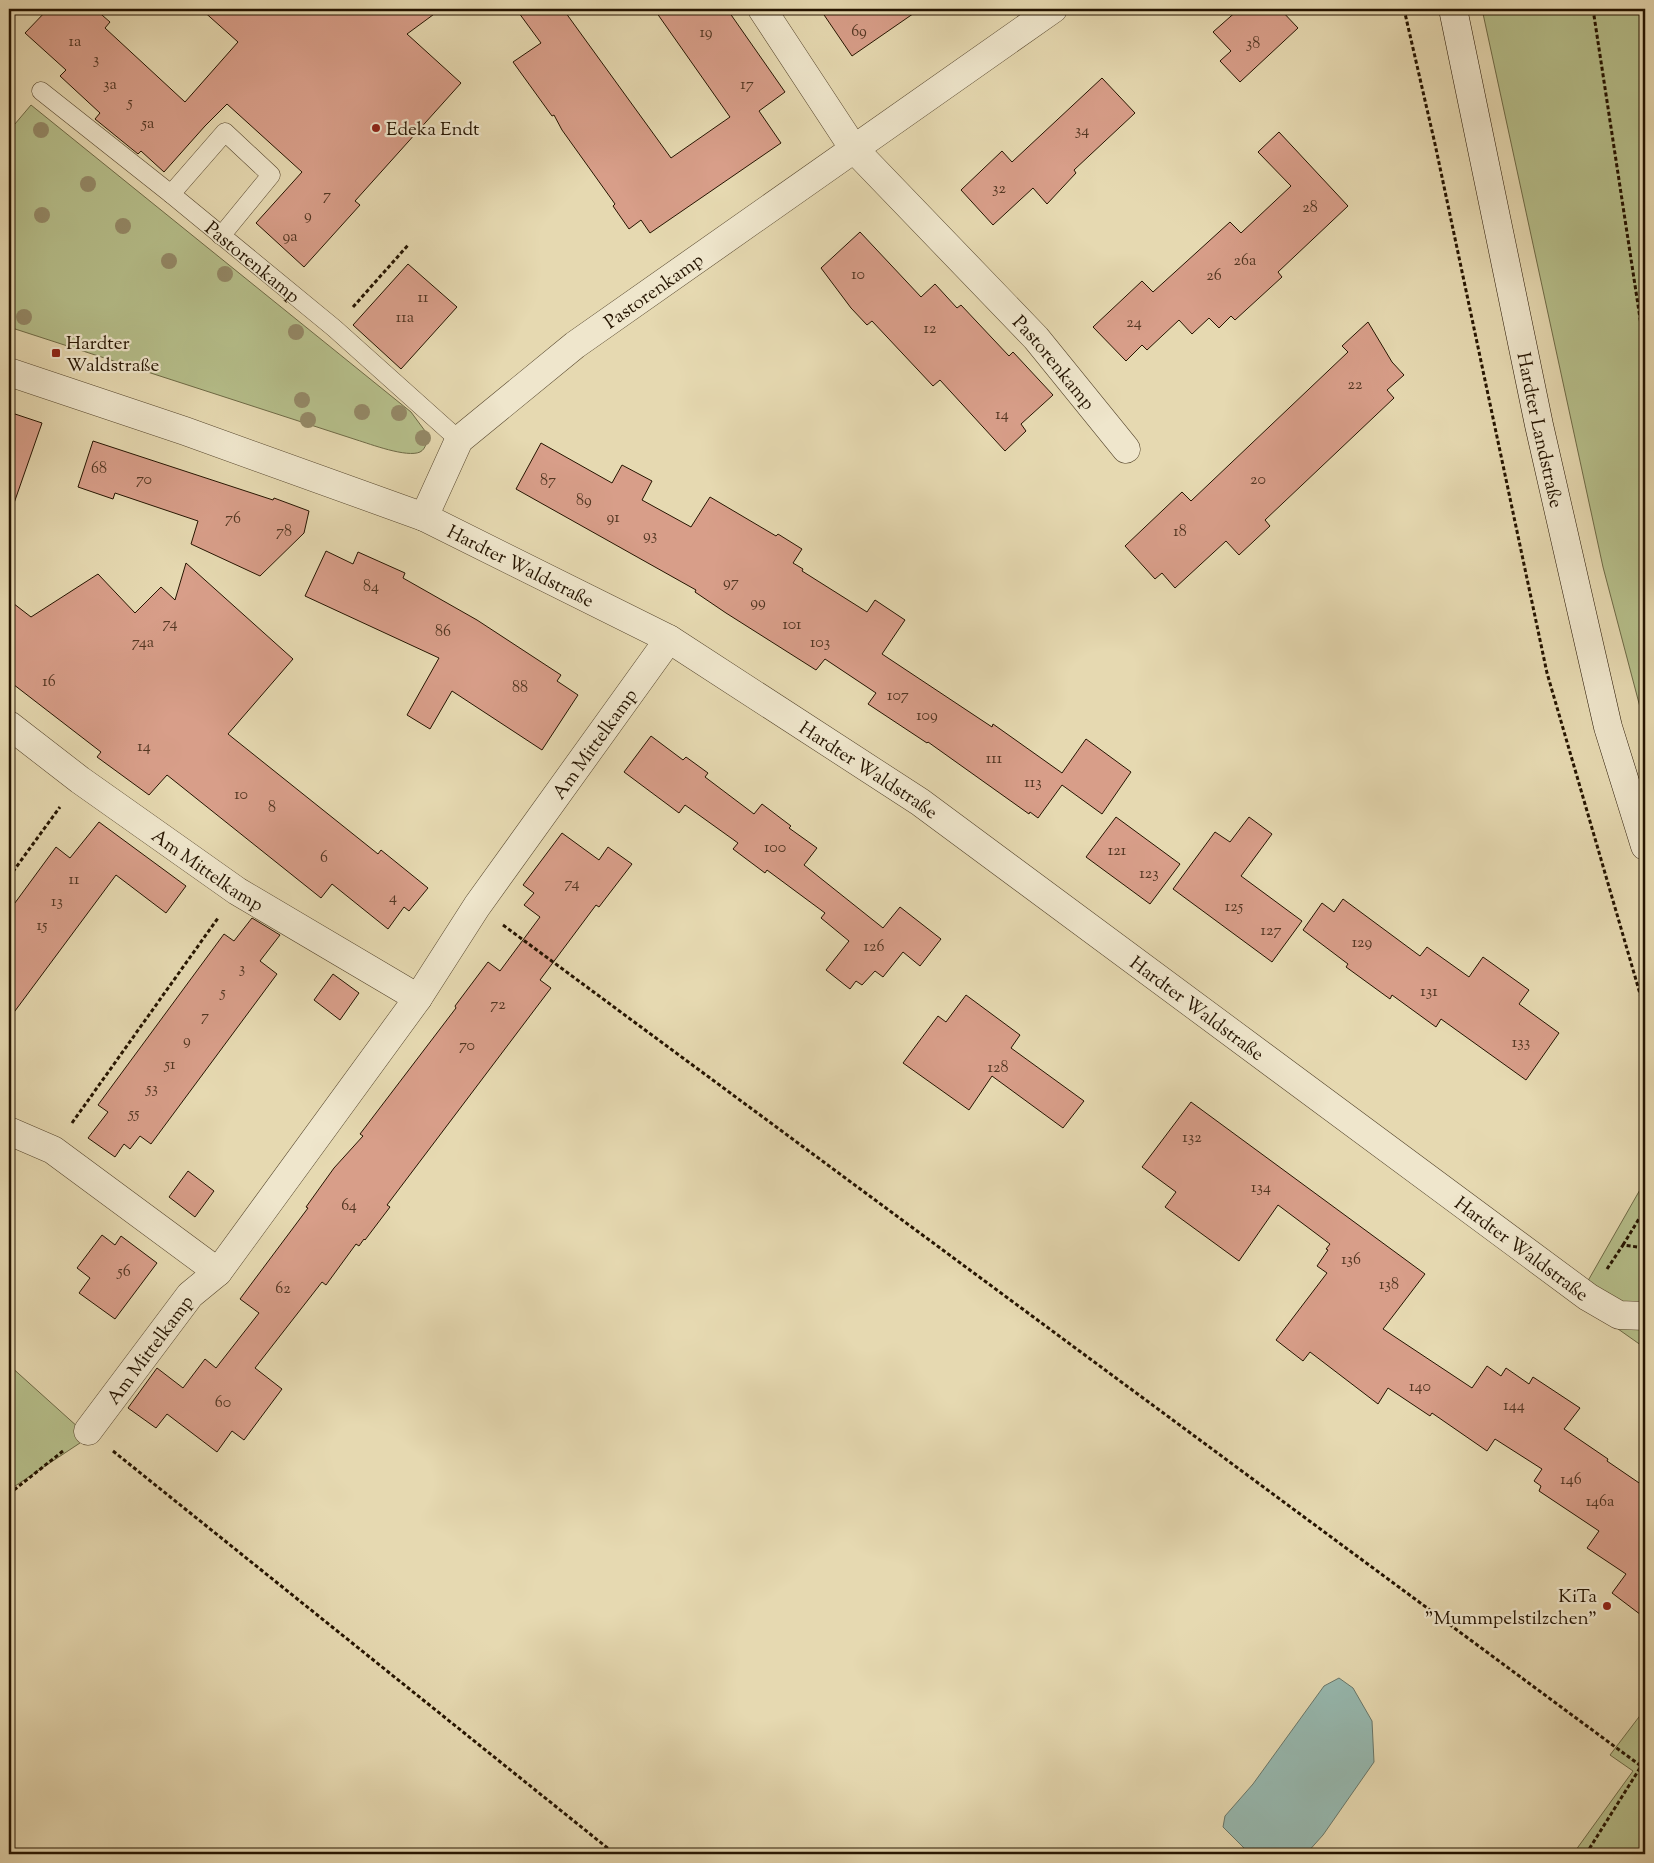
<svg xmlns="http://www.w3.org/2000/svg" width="1654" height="1863" viewBox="0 0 1654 1863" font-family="'Sorts Mill Goudy',serif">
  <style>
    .green { fill: #b6bf8b; stroke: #6e6a46 }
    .water { fill: #97b9b0; stroke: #69776a }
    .building { fill: #d89e89; stroke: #251400 }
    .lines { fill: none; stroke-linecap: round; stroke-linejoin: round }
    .service-casing { stroke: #55452c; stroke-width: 19 }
    .minor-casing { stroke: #55452c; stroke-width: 29 }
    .secondary-casing { stroke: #251400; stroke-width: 29 }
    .path { stroke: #251400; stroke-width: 3; stroke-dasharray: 4 2.5; stroke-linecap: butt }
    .service { stroke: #efe6cc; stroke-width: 18 }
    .minor { stroke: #efe6cc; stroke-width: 28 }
    .secondary { stroke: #efe6cc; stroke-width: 28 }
    .tree { fill: #948967 }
    .poi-dot { fill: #8f2418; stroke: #efe6cc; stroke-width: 2 }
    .labels { text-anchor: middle; stroke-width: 4.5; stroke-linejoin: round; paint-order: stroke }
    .number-label { font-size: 16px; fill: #523622 }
    .poi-label { font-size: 19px; fill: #251400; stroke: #efe6cc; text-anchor: start }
    .street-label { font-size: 19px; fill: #251400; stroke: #efe6cc }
  </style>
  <rect width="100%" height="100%" fill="#e6d9b1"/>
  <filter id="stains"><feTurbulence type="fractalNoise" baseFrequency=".004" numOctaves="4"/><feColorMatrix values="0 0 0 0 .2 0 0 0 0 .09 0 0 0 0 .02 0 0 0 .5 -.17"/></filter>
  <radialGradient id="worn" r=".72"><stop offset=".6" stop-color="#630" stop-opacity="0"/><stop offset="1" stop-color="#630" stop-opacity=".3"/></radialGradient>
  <g class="green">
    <path d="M1482,9H1645V726L1603,567Z"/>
    <path d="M31,105L411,412L428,435C427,441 426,449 420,452C407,458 370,444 357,440L9,327V131Z"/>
    <path d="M1645,1181V1348L1577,1300Z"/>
    <path d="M9,1365L89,1437L9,1490Z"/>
    <path d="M1645,1709V1854H1573L1633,1771L1610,1755Z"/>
  </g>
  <path class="water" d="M1339,1678L1353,1688L1372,1721L1374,1762L1323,1835L1306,1854H1250L1223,1827L1225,1816L1253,1784L1324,1686Z"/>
  <g class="building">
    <path d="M48,9H95L110,22L105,28L185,102L238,42L201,9H441L407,34L461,83L355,201L360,205L304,267L256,223L302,172L227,104L205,126L164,172L141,151L138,154L95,119L100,113L60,76L66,70L25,33Z"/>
    <path d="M516,9H563L671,158L730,117L654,9H727L785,92L759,111L781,143L650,233L641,220L629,229L613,206L615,204L562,130L554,115L552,116L513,62L541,43Z"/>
    <path d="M820,9H920L852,56Z"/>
    <path d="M1239,9H1280L1298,28L1240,82L1220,61L1231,51L1213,32Z"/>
    <path d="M1102,78L1135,113L1074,170L1076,173L1047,204L1033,188L993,225L961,190L1002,151L1012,162Z"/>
    <path d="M1279,132L1348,206L1278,272L1282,277L1235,320L1231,316L1219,328L1209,318L1192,334L1179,320L1147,350L1142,345L1126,361L1093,327L1142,281L1153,292L1230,222L1241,233L1291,186L1258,152Z"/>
    <path d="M860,232L921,297L935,284L957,308L961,305L1009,356L1013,352L1053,395L1021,424L1026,431L1005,451L940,380L933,386L872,321L867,325L851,308L821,268Z"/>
    <path d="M408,264L457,307L401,369L353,325Z"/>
    <path d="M1368,322L1392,362L1404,375L1387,390L1394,398L1265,520L1270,526L1239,555L1226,541L1175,588L1162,573L1155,579L1125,546L1182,492L1191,501L1348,352L1342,346Z"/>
    <path d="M9,412L42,423L13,506L9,505Z"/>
    <path d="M93,441L273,500L274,498L309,511L304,533L260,576L191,544L198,521L115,493L113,499L78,487Z"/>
    <path d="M541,443L612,483L622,465L652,481L642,500L691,527L710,497L776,536L778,534L802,549L793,563L803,569L802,571L867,612L875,600L905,620L882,654L992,727L993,724L1062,773L1086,739L1131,772L1102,814L1062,785L1038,818L1030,812L1029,814L928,742L927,743L868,704L876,693L825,659L816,670L726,613L695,592L696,590L516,489Z"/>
    <path d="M326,551L353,564L358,552L405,573L403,578L477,620L561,675L557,681L578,695L542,750L452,691L430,729L407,715L439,658L305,596Z"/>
    <path d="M186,563L293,659L228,734L378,854L381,850L428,888L409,911L404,907L388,929L332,884L321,898L167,775L149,795L97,757L101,752L9,681V600L31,617L98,574L135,613L161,587L175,600Z"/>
    <path d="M651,736L683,760L686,757L708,773L705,777L754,814L762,804L791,826L789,828L817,848L804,865L883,928L900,907L941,939L920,966L903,952L883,977L875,971L862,985L856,981L850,989L826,970L849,941L821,918L825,913L767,870L765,873L733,849L738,843L685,805L679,813L624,772Z"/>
    <path d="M1116,817L1180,864L1150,904L1086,857Z"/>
    <path d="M1249,817L1272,834L1241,876L1302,921L1272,962L1173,889L1215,832L1230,842Z"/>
    <path d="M99,822L186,886L166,913L116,875L9,1019V911L56,847L70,858Z"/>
    <path d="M562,833L599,860L608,847L632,864L599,907L596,905L540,980L551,988L387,1205L390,1207L365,1240L364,1239L359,1246L356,1244L326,1285L322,1282L255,1368L282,1389L244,1440L232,1431L217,1452L167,1414L156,1428L128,1408L157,1368L183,1388L205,1359L216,1368L259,1313L240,1299L308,1208L306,1207L334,1168L363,1136L360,1134L456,1008L455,1006L488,962L500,971L540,917L524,905L534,893L523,885Z"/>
    <path d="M1343,899L1420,956L1427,947L1469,977L1483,957L1529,990L1519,1004L1559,1033L1526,1080L1441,1019L1436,1027L1392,995L1390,999L1346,967L1348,964L1303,930L1322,903L1334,912Z"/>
    <path d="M252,918L280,935L260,961L277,974L151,1144L140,1136L130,1149L124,1144L115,1157L88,1138L108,1112L98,1105L224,934L234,941Z"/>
    <path d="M333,974L359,993L340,1020L314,1000Z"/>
    <path d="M966,995L1020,1035L1011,1048L1084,1101L1063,1128L992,1076L969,1110L903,1063L938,1016L946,1022Z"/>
    <path d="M1191,1102L1425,1274L1383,1329L1472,1388L1487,1366L1501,1376L1506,1368L1529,1384L1533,1377L1580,1408L1564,1429L1608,1459L1607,1461L1645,1487V1618L1612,1593L1626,1574L1587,1548L1599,1531L1539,1491L1541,1486L1534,1481L1542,1469L1495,1439L1487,1451L1432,1413L1430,1416L1388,1388L1378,1404L1310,1352L1303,1361L1276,1340L1327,1273L1317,1266L1328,1250L1326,1249L1330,1244L1278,1205L1239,1261L1165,1207L1176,1192L1142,1167Z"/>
    <path d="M188,1171L214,1191L195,1217L169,1197Z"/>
    <path d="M102,1235L115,1245L121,1236L157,1263L115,1319L79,1293L90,1278L77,1268Z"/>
  </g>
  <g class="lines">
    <g class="service-casing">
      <g id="service">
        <path id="s1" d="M41,91L171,194L334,328L459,440"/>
        <path d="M171,194L225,132L271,175L221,236"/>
      </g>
    </g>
    <g class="minor-casing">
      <g id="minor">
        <path id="s2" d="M762,9L854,149L1036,338L1126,449"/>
        <path id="s3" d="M9,372L185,431L424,517L669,639L920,802L1588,1297L1619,1315L1645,1316"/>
        <path id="s4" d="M424,517L459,440L575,345L1053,9"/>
        <path id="s5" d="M9,725L80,780L237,891L418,998"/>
        <path d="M9,1131L53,1150L218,1272"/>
        <path id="s6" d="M88,1431L190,1295L218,1272L418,998L477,906L669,639"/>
      </g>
    </g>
    <g class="secondary-casing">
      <g id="secondary">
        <path id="s7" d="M1453,9L1539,425L1608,727L1645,846"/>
      </g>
    </g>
    <g class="path">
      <path d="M1404,9L1435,144L1547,673L1645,1011"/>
      <path d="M1593,9L1645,351"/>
      <path d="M353,307L409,244"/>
      <path d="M9,877L60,807"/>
      <path d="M503,925L1641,1766"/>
      <path d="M72,1123L218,918"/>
      <path d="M1623,1245L1645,1209"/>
      <path d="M1607,1269L1623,1245L1645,1248"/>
      <path d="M113,1451L615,1854"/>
      <path d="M9,1494L63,1451"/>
      <path d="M1586,1854L1645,1760"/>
    </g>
    <use href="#service" class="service"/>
    <use href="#minor" class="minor"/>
    <use href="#secondary" class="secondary"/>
  </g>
  <g class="tree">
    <circle cx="41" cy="130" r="8"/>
    <circle cx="88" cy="184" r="8"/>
    <circle cx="42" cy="215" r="8"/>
    <circle cx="123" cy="226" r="8"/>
    <circle cx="169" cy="261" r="8"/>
    <circle cx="225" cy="274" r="8"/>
    <circle cx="24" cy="317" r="8"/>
    <circle cx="296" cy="332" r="8"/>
    <circle cx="302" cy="400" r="8"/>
    <circle cx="362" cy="412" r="8"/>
    <circle cx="399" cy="413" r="8"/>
    <circle cx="308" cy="420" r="8"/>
    <circle cx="423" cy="438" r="8"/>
  </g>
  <g class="poi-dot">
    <circle cx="376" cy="128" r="5"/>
    <rect x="51" y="348" width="10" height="10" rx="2.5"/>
    <circle cx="1607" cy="1606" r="5"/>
  </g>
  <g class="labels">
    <g class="number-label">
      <text x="859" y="36">69</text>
      <text x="706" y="37">19</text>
      <text x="75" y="46">1a</text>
      <text x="1253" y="48">38</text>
      <text x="96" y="64">3</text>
      <text x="110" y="89">3a</text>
      <text x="747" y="89">17</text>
      <text x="130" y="107">5</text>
      <text x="148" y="128">5a</text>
      <text x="1082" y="135">34</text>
      <text x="999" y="193">32</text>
      <text x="327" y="200">7</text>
      <text x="1310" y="212">28</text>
      <text x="308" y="220">9</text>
      <text x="290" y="241">9a</text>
      <text x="1245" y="265">26a</text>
      <text x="858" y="279">10</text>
      <text x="1214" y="280">26</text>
      <text x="423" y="302">11</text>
      <text x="405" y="322">11a</text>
      <text x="1134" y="327">24</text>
      <text x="930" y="333">12</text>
      <text x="1355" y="389">22</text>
      <text x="1002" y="419">14</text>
      <text x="99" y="473">68</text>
      <text x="144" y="484">70</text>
      <text x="1258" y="484">20</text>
      <text x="548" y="485">87</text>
      <text x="584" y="505">89</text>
      <text x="613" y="522">91</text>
      <text x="233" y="523">76</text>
      <text x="284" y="536">78</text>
      <text x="1180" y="536">18</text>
      <text x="650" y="540">93</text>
      <text x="731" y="587">97</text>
      <text x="371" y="591">84</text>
      <text x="758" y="607">99</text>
      <text x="170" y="628">74</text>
      <text x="792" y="629">101</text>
      <text x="443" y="636">86</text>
      <text x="143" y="647">74a</text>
      <text x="820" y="647">103</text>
      <text x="49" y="686">16</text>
      <text x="520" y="692">88</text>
      <text x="898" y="700">107</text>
      <text x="927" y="720">109</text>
      <text x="144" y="751">14</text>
      <text x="994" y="763">111</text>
      <text x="1033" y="787">113</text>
      <text x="241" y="799">10</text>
      <text x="272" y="812">8</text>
      <text x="775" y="852">100</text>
      <text x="1117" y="855">121</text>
      <text x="324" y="862">6</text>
      <text x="1149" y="878">123</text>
      <text x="74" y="884">11</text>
      <text x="572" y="888">74</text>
      <text x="393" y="902">4</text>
      <text x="57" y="906">13</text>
      <text x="1234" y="911">125</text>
      <text x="42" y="930">15</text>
      <text x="1271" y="935">127</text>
      <text x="1362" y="947">129</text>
      <text x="874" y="951">126</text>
      <text x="242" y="973">3</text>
      <text x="1429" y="996">131</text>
      <text x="223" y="997">5</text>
      <text x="498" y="1009">72</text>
      <text x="205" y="1021">7</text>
      <text x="187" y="1045">9</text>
      <text x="1521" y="1047">133</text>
      <text x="467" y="1050">70</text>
      <text x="170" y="1069">51</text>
      <text x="998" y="1072">128</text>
      <text x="152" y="1093">53</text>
      <text x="134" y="1118">55</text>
      <text x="1192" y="1142">132</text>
      <text x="1261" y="1192">134</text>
      <text x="349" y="1210">64</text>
      <text x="1351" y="1264">136</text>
      <text x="124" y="1276">56</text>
      <text x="1389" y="1289">138</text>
      <text x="283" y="1293">62</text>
      <text x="1420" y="1391">140</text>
      <text x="223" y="1407">60</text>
      <text x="1514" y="1410">144</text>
      <text x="1571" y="1484">146</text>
      <text x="1600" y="1506">146a</text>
    </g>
    <g class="poi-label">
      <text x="386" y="135">Edeka Endt</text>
      <text x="66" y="349">Hardter<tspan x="66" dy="22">Waldstraße</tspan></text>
      <text x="1597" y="1602" text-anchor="end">KiTa<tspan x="1597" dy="22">"Mummpelstilzchen"</tspan></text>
    </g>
    <g class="street-label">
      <text dy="7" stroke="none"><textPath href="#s1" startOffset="272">Pastorenkamp</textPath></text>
      <text dy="7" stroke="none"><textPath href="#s4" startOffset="330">Pastorenkamp</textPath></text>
      <text dy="7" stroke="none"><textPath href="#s2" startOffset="460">Pastorenkamp</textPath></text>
      <text dy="7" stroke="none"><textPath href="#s7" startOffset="430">Hardter Landstraße</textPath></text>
      <text dy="7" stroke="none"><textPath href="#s3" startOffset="548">Hardter Waldstraße</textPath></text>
      <text dy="7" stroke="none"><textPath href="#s6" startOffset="855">Am Mittelkamp</textPath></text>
      <text dy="7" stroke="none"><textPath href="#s3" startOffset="952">Hardter Waldstraße</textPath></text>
      <text dy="7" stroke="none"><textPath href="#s5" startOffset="246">Am Mittelkamp</textPath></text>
      <text dy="7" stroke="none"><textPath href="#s3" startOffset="1358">Hardter Waldstraße</textPath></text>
      <text dy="7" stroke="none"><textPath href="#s3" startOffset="1762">Hardter Waldstraße</textPath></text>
      <text dy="7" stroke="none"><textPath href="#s6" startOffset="102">Am Mittelkamp</textPath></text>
    </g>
  </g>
  <rect width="1654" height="1863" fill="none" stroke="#e6d9b1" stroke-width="30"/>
  <rect x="10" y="10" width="1634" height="1843" fill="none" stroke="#251400" stroke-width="2.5"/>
  <rect x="15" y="15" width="1624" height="1833" fill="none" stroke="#251400"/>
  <rect width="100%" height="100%" filter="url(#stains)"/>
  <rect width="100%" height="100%" fill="url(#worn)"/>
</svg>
